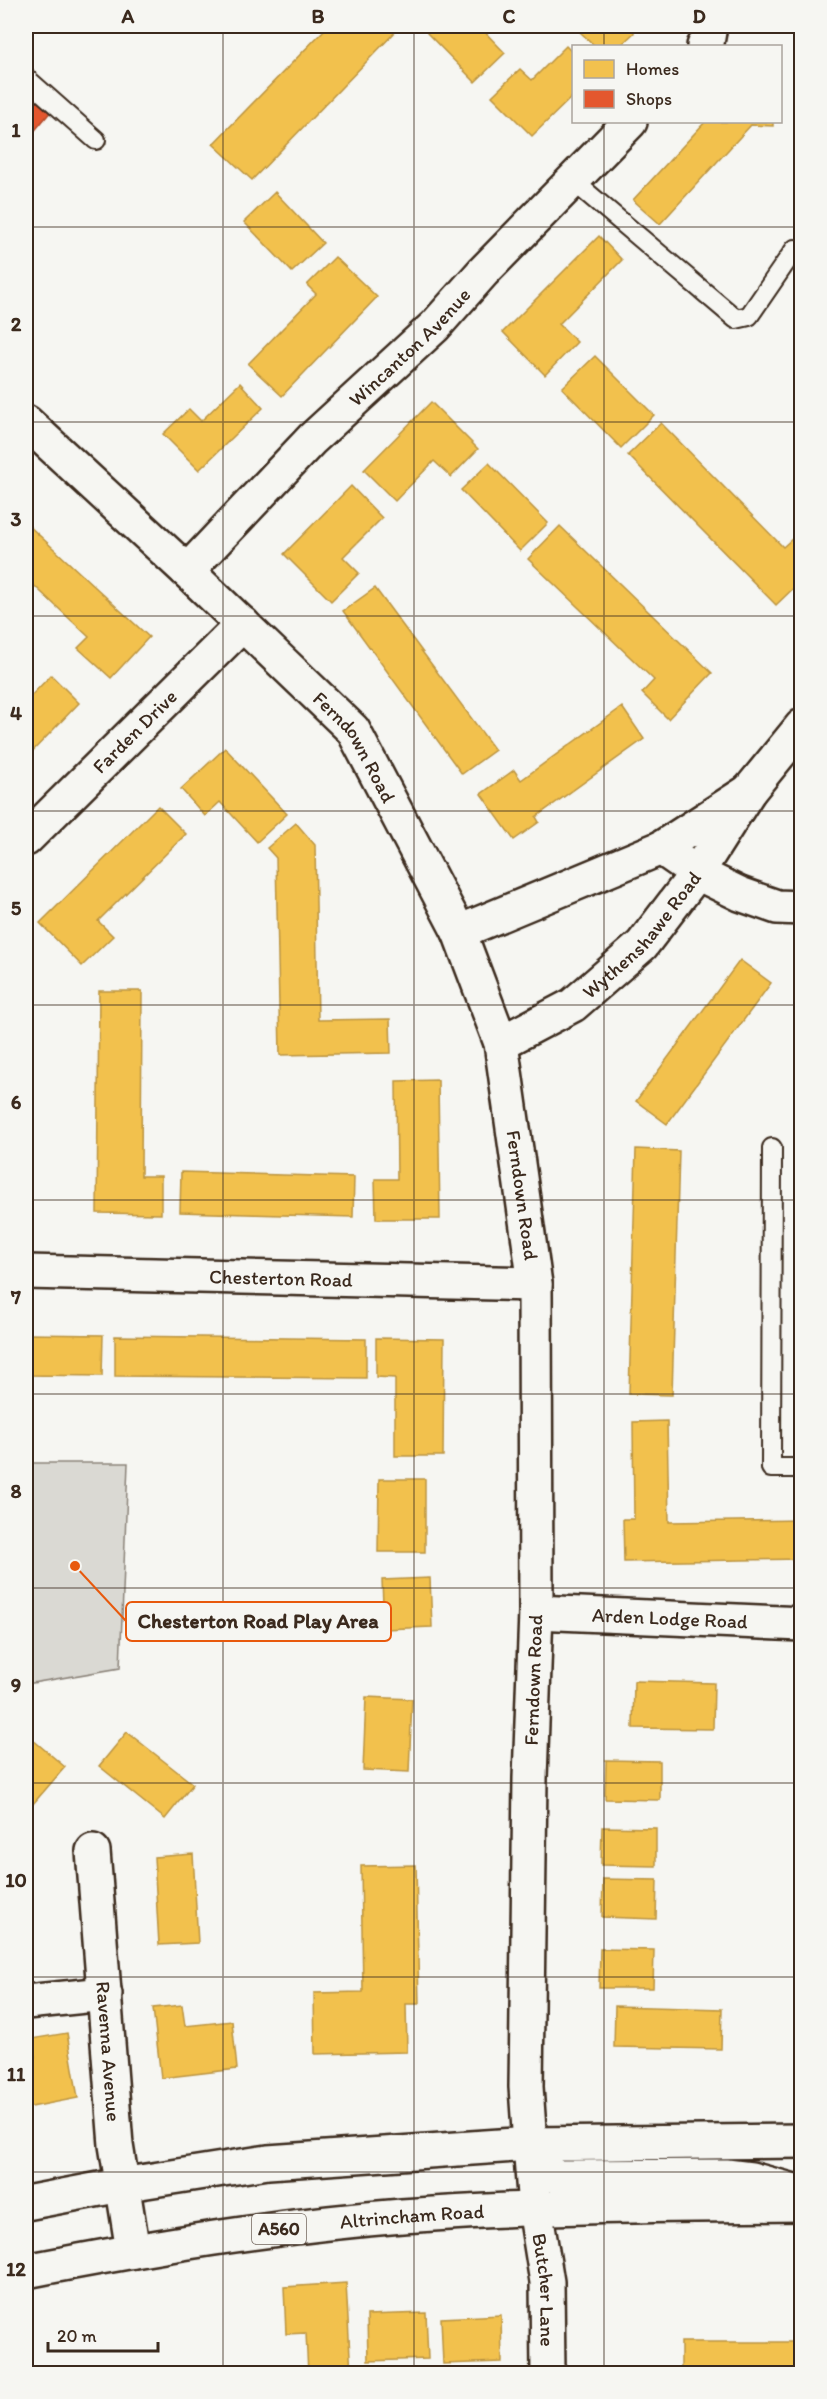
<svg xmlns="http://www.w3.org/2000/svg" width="827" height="2399" viewBox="0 0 827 2399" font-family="Itim,sans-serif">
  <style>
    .green { fill: #dad9d3; stroke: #8a8278; stroke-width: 1.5 }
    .homes { fill: #f2c14e; stroke: #bb9440; stroke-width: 1.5 }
    .shops { fill: #e4572e; stroke: #b14a29; stroke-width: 1.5 }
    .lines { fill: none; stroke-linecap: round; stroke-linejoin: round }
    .service-casing { stroke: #3b2a1e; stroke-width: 22 }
    .minor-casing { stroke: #3b2a1e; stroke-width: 38 }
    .secondary-casing { stroke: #3b2a1e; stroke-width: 38 }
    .trunk-casing { stroke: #3b2a1e; stroke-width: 38 }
    .service { stroke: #f6f6f2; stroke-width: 18 }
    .minor { stroke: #f6f6f2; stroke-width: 33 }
    .secondary { stroke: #f6f6f2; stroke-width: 33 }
    .trunk { stroke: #f6f6f2; stroke-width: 33 }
    .grid { fill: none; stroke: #3b2a1e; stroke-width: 1.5; stroke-opacity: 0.55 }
    .labels { text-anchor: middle; stroke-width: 6; stroke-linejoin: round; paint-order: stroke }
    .shield { fill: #f6f6f2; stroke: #73675e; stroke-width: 1.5 }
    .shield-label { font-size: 18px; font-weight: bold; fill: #3b2a1e }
    .street-label { font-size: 20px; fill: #3b2a1e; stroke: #f6f6f2 }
    .leader { fill: none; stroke: #e8590c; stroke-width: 2 }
    .callout-dot { fill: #e8590c; stroke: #f6f6f2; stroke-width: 2 }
    .callout { fill: #f6f6f2; stroke: #e8590c; stroke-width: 2 }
    .callout-label { font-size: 21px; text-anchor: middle; font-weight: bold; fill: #3b2a1e }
    .neatline { fill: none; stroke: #3b2a1e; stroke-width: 2 }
    .grid-label { font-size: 20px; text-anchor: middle; font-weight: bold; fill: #3b2a1e }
  </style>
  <rect width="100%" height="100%" fill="#f6f6f2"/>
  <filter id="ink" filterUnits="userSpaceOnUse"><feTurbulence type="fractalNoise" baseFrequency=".0167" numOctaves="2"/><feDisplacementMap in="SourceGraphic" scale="12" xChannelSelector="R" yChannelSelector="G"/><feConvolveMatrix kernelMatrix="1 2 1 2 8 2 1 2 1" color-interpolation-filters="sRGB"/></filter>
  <g filter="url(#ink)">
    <path class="green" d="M26,1463H128L120,1668L26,1684Z"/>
    <g class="homes">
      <path d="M328,26H401L252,180L213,144Z"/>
      <path d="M434,26H479L505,53L475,82L427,33Z"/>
      <path d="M587,26H634V33L620,46H595L580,32Z"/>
      <path d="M566,46L574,54V95L532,136L492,96L520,69L532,80Z"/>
      <path d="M802,101V134L795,132Z"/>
      <path d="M705,122H773V126L751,125L660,224L633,200Z"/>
      <path d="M275,192L323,243L292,272L244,222Z"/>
      <path d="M599,236L622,260L559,324L577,342L545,375L503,332Z"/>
      <path d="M335,257L377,297L282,396L248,364L316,294L307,285Z"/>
      <path d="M595,356L654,415L621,448L562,388Z"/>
      <path d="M240,383L263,408L199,470L163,434L189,409L201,421Z"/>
      <path d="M431,402L478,449L451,477L434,461L395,501L364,470Z"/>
      <path d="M661,423L783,547L793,538L802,547V580L776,605L628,455Z"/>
      <path d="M489,463L548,523L520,551L461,490Z"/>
      <path d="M351,486L382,518L343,557L359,573L331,601L284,554Z"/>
      <path d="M26,523L149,637L111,678L78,648L89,637L26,578Z"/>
      <path d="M560,526L712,673L668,719L642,693L654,680L528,559Z"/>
      <path d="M375,588L495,750L462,774L343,611Z"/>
      <path d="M51,675L79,703L26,758V701Z"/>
      <path d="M622,707L644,739L536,817L539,822L514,840L481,794L514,770L521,780Z"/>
      <path d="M225,748L287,814L257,842L220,802L205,816L181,789Z"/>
      <path d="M158,806L186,834L98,921L113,936L82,966L40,923Z"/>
      <path d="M296,823L315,845L318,1020L390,1019L391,1053L280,1055L276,858L267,848Z"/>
      <path d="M740,960L771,983L667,1124L636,1101Z"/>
      <path d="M99,991H142L141,1176H161V1214L97,1213Z"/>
      <path d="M438,1080L440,1219H376L375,1179H397L396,1081Z"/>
      <path d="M636,1149L679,1151L672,1395L629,1394Z"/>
      <path d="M181,1172L354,1177L353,1217L180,1212Z"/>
      <path d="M26,1334L103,1335L102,1376L26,1375Z"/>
      <path d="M115,1336L366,1339V1378L115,1376Z"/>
      <path d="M376,1338L444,1339L443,1456H395V1378L376,1377Z"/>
      <path d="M667,1421L669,1522L802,1520V1559L624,1562L623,1519H634L633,1422Z"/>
      <path d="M379,1479H425V1552H378Z"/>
      <path d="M430,1578L432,1627L384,1629L382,1580Z"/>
      <path d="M634,1681L714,1683L713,1729L633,1728Z"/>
      <path d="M366,1697L412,1699L409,1772L363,1770Z"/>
      <path d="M127,1732L193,1784L165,1819L99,1766Z"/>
      <path d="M32,1739L65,1767L26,1812V1746Z"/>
      <path d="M606,1760L660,1761V1800L605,1799Z"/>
      <path d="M602,1827L656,1828V1866L601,1865Z"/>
      <path d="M193,1854L198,1943L159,1945L154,1857Z"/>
      <path d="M416,1865L419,2004H406L407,2052L315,2054L314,1993L363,1992L361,1866Z"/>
      <path d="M603,1879L657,1880L656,1919L602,1917Z"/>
      <path d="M600,1949L654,1950L653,1988H599Z"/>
      <path d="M182,2005L185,2026L232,2021L237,2069L161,2078L153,2008Z"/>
      <path d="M615,2006L722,2009L721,2049L614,2047Z"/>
      <path d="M67,2033L78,2098L26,2108V2059L35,2057L31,2039Z"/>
      <path d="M346,2283L351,2374H308L306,2333L286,2334L284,2287Z"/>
      <path d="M426,2313L428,2359L368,2361L367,2315Z"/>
      <path d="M501,2315L502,2362L443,2364L441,2318Z"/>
      <rect x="681" y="2342" width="121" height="32"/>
    </g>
    <path class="shops" d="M26,87L52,110L26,141Z"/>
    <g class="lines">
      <g class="service-casing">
        <g id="service">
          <path d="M26,78L96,140"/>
          <path d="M572,180L736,319L749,316L795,249"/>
          <path d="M772,1148L771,1468H802"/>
        </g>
      </g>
      <g class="minor-casing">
        <g id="minor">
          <path d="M704,46L707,43L710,26"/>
          <path id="s1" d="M26,422L187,571L353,730L459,932"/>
          <path id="s2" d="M187,571L312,439L435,326L483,272L630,122"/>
          <path id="s3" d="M26,839L243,624"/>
          <path d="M661,848L697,873L740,894L777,907L802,908"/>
          <path id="s4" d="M26,1272L535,1284"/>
          <path id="s5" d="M536,1612L802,1624"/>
          <path id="s6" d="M93,1851L116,2145L133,2251"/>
          <path d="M26,2002L105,1994"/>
          <path id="s7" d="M530,2144L535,2208L547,2282L548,2374"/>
        </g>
      </g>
      <g class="secondary-casing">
        <g id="secondary">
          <path id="s8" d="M749,791L661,848L459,932L501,1043L535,1284L536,1612L530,1778L526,2087L530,2144L549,2173L558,2177L726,2176L751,2179L802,2193"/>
          <path id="s9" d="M501,1043L573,1005L642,945L697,873L749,791L802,726"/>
        </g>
      </g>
      <g class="trunk-casing">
        <g id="trunk">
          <path d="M26,2203L121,2185L268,2162L530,2144L802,2141"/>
          <path id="s10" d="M26,2271C150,2247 275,2226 402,2216C535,2206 668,2205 802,2204"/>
        </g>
      </g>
      <use href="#service" class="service"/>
      <use href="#minor" class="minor"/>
      <use href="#secondary" class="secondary"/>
      <use href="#trunk" class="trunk"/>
    </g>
  </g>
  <path class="grid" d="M223,26V2374M414,26V2374M604,26V46M604,122V2374M26,227H802M26,422H802M26,616H802M26,811H802M26,1005H802M26,1200H802M26,1394H802M26,1588H802M26,1783H802M26,1977H802M26,2172H802"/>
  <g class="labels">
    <rect class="shield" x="252" y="2214" width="54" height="30" rx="4.5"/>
    <g class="shield-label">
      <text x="279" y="2235">A560</text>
    </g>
    <g class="street-label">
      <text dy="7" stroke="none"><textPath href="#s2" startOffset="316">Wincanton Avenue</textPath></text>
      <text dy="7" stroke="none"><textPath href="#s3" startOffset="153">Farden Drive</textPath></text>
      <text dy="7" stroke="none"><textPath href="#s1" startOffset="464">Ferndown Road</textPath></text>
      <text dy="7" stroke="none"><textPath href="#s9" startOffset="180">Wythenshawe Road</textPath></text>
      <text dy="7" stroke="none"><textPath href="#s8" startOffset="596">Ferndown Road</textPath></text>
      <text dy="7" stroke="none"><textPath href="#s4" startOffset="255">Chesterton Road</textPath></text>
      <text dy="7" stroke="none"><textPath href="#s5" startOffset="134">Arden Lodge Road</textPath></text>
      <text transform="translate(533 1680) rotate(-88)" y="7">Ferndown Road</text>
      <text dy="7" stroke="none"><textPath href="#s6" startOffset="201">Ravenna Avenue</textPath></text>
      <text dy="7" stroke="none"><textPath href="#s10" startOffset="390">Altrincham Road</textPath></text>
      <text dy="7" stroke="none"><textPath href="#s7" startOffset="147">Butcher Lane</textPath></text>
    </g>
  </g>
  <path class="leader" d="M75 1566L126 1621"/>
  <circle class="callout-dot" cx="75" cy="1566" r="6"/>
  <rect class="callout" x="126" y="1602" width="265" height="39" rx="6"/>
  <g class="callout-label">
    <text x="258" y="1628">Chesterton Road Play Area</text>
  </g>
  <rect width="827" height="2399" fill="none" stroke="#f6f6f2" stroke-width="66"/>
  <rect x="572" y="45" width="210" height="78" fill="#f6f6f2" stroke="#aba49d" stroke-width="1.5"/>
  <rect x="584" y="60" width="30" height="18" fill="#f2c14e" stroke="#aba49d" stroke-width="1.5"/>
  <text x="626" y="75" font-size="18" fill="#3b2a1e">Homes</text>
  <rect x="584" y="90" width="30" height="18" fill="#e4572e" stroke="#aba49d" stroke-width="1.5"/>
  <text x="626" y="105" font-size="18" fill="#3b2a1e">Shops</text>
  <path d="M48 2342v9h110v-9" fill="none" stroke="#3b2a1e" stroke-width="3"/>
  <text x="57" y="2342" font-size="18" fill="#3b2a1e" stroke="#f6f6f2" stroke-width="4.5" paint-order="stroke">20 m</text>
  <rect x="33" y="33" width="761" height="2333" class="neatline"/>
  <g class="grid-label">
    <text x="128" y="23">A</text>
    <text x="318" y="23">B</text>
    <text x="509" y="23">C</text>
    <text x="699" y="23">D</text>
    <text x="16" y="137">1</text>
    <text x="16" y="331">2</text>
    <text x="16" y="526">3</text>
    <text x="16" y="720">4</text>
    <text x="16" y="915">5</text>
    <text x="16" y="1109">6</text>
    <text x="16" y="1304">7</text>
    <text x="16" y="1498">8</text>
    <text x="16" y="1692">9</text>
    <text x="16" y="1887">10</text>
    <text x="16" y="2081">11</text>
    <text x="16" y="2276">12</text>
  </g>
</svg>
